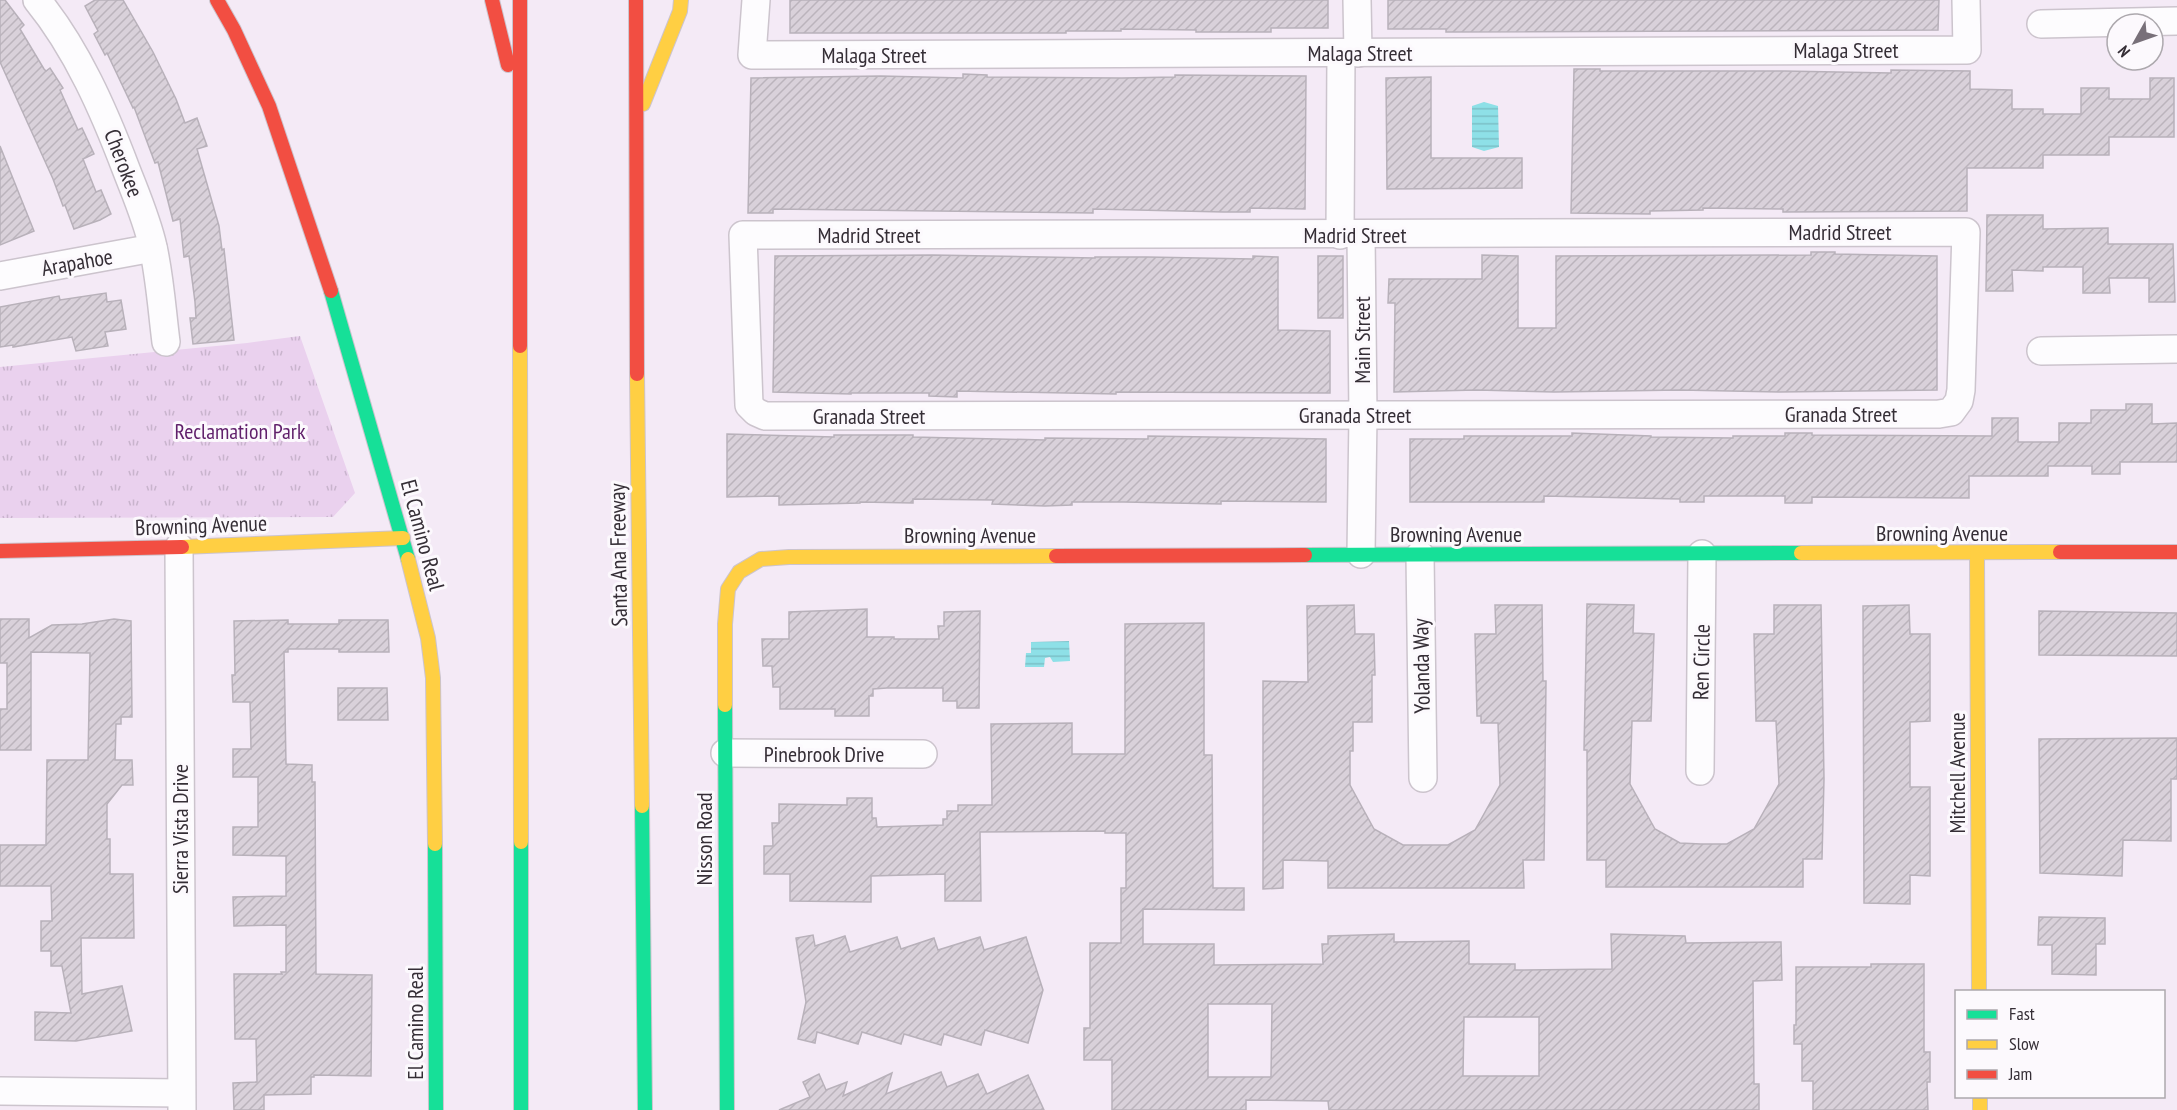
<svg xmlns="http://www.w3.org/2000/svg" width="2177" height="1110" viewBox="0 0 2177 1110" font-family="'PT Sans Narrow',sans-serif">
  <style>
    .park { fill: url(#park-tufts) }
    .water { fill: url(#water-rules) }
    .building { fill: url(#building-hatch); stroke: #b8b1ba; stroke-width: 1.5; fill-rule: evenodd }
    .lines { fill: none; stroke-linecap: round; stroke-linejoin: round }
    .street-casing { stroke: #ccc4cd; stroke-width: 30 }
    .fast-casing { stroke: #ccc4cd; stroke-width: 16 }
    .slow-casing { stroke: #ccc4cd; stroke-width: 16 }
    .jam-casing { stroke: #ccc4cd; stroke-width: 16 }
    .street { stroke: #fdfcfe; stroke-width: 27 }
    .fast { stroke: #16e098; stroke-width: 14 }
    .slow { stroke: #ffcf43; stroke-width: 14 }
    .jam { stroke: #f24e42; stroke-width: 14 }
    .labels { text-anchor: middle; stroke-width: 6; stroke-linejoin: round; paint-order: stroke }
    .street-label { font-size: 22px; fill: #352e36; stroke: #fcf9fd }
    .park-label { font-size: 22px; fill: #601f6b; stroke: #fcf9fd }
  </style>
  <defs>
    <pattern id="park-tufts" width="24" height="20" patternUnits="userSpaceOnUse" patternTransform="scale(1.5)"><rect width="24" height="20" fill="#ead1ee"/><path d="M3 7l-1-3M5 7V3M7 7l1-3M15 17l-1-3M17 17v-4M19 17l1-3" fill="none" stroke="#c9b4cd"/></pattern>
    <pattern id="water-rules" width="6" height="5" patternUnits="userSpaceOnUse" patternTransform="scale(1.5)"><rect width="6" height="5" fill="#8ee0e7"/><path d="M0 2.5h6" fill="none" stroke="#7bc0c7"/></pattern>
    <pattern id="building-hatch" width="6" height="6" patternUnits="userSpaceOnUse" patternTransform="scale(1.5)"><rect width="6" height="6" fill="#d9d1da"/><path d="M-1 1l2-2M0 6l6-6M5 7l2-2" fill="none" stroke="#bbb4bc"/></pattern>
  </defs>
  <rect width="100%" height="100%" fill="#f4eaf6"/>
  <path class="park" d="M300,336L355,493L333,517L0,518V367L247,343Z"/>
  <g class="water">
    <path d="M1484,102L1498,106L1499,147L1484,151L1472,147V106Z"/>
    <path d="M1069,641L1070,661L1053,662L1050,657L1045,658L1044,667H1025L1026,653H1031V642Z"/>
  </g>
  <g class="building">
    <path d="M0,0H5L24,25L20,29L44,69L46,71L50,68L63,88L60,90L78,130L82,128L94,154L83,159L96,192L101,190L111,214L100,220L74,229L65,205L63,206L53,179L0,62Z"/>
    <path d="M95,0H123L153,52L176,99L185,123L197,118L207,146L197,149L219,226L222,250L224,249L234,340L193,344L190,318H196L195,302L189,256L184,257L180,219L173,221L158,162L155,163L134,107L133,108L107,53L105,55L94,34L98,31L85,6Z"/>
    <path d="M790,0H1328V28H1271V32H1196V30L1121,29V31H1066V33H790Z"/>
    <path d="M1388,0H1939L1938,30L1446,32V29H1388Z"/>
    <path d="M1574,69H1600V71H1784L1891,73V70L1970,71V89L2012,90V109H2043V114H2081V88H2109V99H2150V78H2174V137H2109V155H2043V168H1967V211L1783,212V209L1703,208V210L1650,211V214L1571,213Z"/>
    <path d="M963,74L987,75V77L1122,78L1175,77V75L1306,76L1305,209L1250,208V212H1224L1093,209V213L773,209V213H748L751,78L881,76L963,78Z"/>
    <path d="M1431,77V158H1522V188L1387,189L1386,78Z"/>
    <path d="M0,146L34,231L0,245Z"/>
    <path d="M1987,215H2043V229L2108,228V244H2173L2175,302H2149V278H2109L2110,293H2083V267H2043V271L2012,270L2013,291H1986Z"/>
    <path d="M1811,252H1835V254L1937,256V390L1779,392L1680,390L1554,392L1477,390L1394,392L1395,303H1388L1389,279H1482V255L1518,256V328H1556V256L1811,255Z"/>
    <path d="M933,255L1095,258V257H1147L1253,259V256L1278,257V330L1330,331V393L1116,392V394L957,391V397L929,396V393H851V394L773,392L775,256Z"/>
    <rect x="1318" y="256" width="25" height="62"/>
    <path d="M106,293L107,302L121,300L126,329L105,332L108,346L76,351L72,337L13,347V345L0,347V307L59,296L60,300Z"/>
    <path d="M2126,404H2152V424L2177,423V462H2120V474H2092V466H2048V476H1969V498L1812,497V503H1785V496H1704V502H1680V499L1544,496V502H1410V439H1464V436H1572V433L1651,436V437L1733,438V436H1785V433H1812V435L1992,436V418H2018V442H2059V423H2091V410H2126Z"/>
    <path d="M727,434L834,437V435H913V437L1045,440V438L1148,439V436L1326,439V502L1221,501V504L1124,502H1072V505L1045,506L992,504L993,500L913,499V503L860,502V503L779,505V496L727,497Z"/>
    <path d="M1587,604L1634,605L1633,633L1654,634L1651,721H1632L1630,784L1655,829L1680,843L1701,844H1727L1754,829L1779,784L1776,721H1756L1754,634H1774V605H1821L1824,779L1822,859H1803V887H1606V860H1587V750H1584Z"/>
    <path d="M1354,605L1355,634H1374L1375,675H1372V722H1353V751H1350V785L1374,829L1403,845H1448L1475,830L1500,785L1498,723H1481V716H1477L1475,634H1496L1495,605H1542L1543,681H1546L1544,860H1523L1524,888H1328V861L1283,860V888L1263,889V681L1308,682L1307,606Z"/>
    <path d="M1909,605L1910,634H1930V721L1910,722V787H1930V876L1910,875V904L1864,903L1863,606Z"/>
    <path d="M867,609V637H894V639H939L938,626H944V612L980,611L979,708H957V701H943V688H887L873,689V696H869V716H835V709H780V687H773L772,666H763L762,639H789V612Z"/>
    <path d="M2039,611L2177,613V656L2039,655Z"/>
    <path d="M0,619H29V638L52,625L82,624L114,619L131,621L132,717H121V724H116L115,760H132L133,785H122L107,804V839H110V874H133L134,938H81L82,994L122,986L132,1031L76,1041L35,1040V1012L71,1013L62,966H51V951H41V921H52L51,886H0V845H46L47,760H88L90,653L31,652V750H0V709H7V663H0Z"/>
    <path d="M288,620V624H339V620H388L389,652H339V649H288V652H284L286,764L312,765V782H315L316,974L372,975L371,1076L314,1075V1077H311V1094L264,1095V1110H234L233,1083L257,1082L256,1039H235L234,974H282L281,972H286V925L234,926L233,897L286,896V856L233,855V827H258V777H233V749H251L250,702H233L232,675H235L234,621Z"/>
    <path d="M1204,623V755H1212L1213,888H1244V910L1143,909V944H1214V965L1323,964L1322,944H1328V936L1394,934V942L1469,941V964H1515V970L1612,969L1611,934L1685,936L1686,943L1781,942L1782,980L1753,981L1754,1084H1759V1110H1329L1328,1101L1246,1100V1110H1112V1060H1084V1028H1090V943H1121V888H1126V833H1105V831L980,832L981,901H945V874L871,876V902L790,901V874H764V846H773L772,823H779V804L847,805V798H872V818H876L877,827L943,825V819H947V811H958V805H992L991,724L1072,723V754H1125V624ZM1208,1004H1272L1271,1077H1208ZM1464,1017H1539V1076H1463Z"/>
    <path d="M338,688H387L388,720H338Z"/>
    <path d="M2177,738V779H2171V841L2123,840L2122,876L2040,873L2039,739Z"/>
    <path d="M2039,917L2105,918V944H2096V975L2052,974V945H2038Z"/>
    <path d="M813,935L815,946L845,936L850,952L897,937L901,949L934,938L938,950L980,937L984,950L1026,937L1043,990L1028,1043L985,1030L981,1045L944,1034L941,1045L904,1034L901,1044L862,1032L858,1044L817,1032L815,1043L798,1039L806,1002L796,938Z"/>
    <path d="M1871,964H1924V1052H1930V1082H1927L1928,1110H1813V1081H1802V1044H1794V1025H1796V967H1871Z"/>
    <path d="M941,1072L947,1087L978,1074L987,1094L1028,1075L1044,1110H779L810,1097L803,1082L819,1074L826,1090L847,1082L843,1096L892,1073L886,1094Z"/>
  </g>
  <g class="lines">
    <g class="street-casing">
      <g id="street">
        <path d="M37,0C77,49 104,111 126,169C136,195 147,220 153,247C160,278 162,311 166,342"/>
        <path d="M756,0L752,55L1967,50L1966,0"/>
        <path d="M1357,0L1358,53"/>
        <path d="M2041,24L2177,21"/>
        <path d="M1966,232L1961,390L1959,401L1951,412L1939,414L765,416L756,412L749,405L743,235Z"/>
        <path d="M1340,235L1341,53"/>
        <path d="M0,276L153,248"/>
        <path d="M2041,351L2177,349"/>
        <path d="M179,547L182,1110"/>
        <path d="M1361,554L1363,415L1361,235"/>
        <path d="M1420,555L1423,778"/>
        <path d="M725,753L923,754"/>
        <path d="M1700,771L1702,554"/>
        <path d="M0,1091L181,1093"/>
      </g>
    </g>
    <g class="fast-casing">
      <g id="fast">
        <path d="M331,291L408,559"/>
        <path d="M1305,555L1801,553"/>
        <path d="M725,705L727,1110"/>
        <path d="M642,806L645,1110"/>
        <path d="M521,842V1110"/>
        <path d="M435,844L436,1110"/>
      </g>
    </g>
    <g class="slow-casing">
      <g id="slow">
        <path d="M643,104L680,11L681,0"/>
        <path d="M520,346L521,842"/>
        <path d="M637,374L642,806"/>
        <path d="M182,547L403,538"/>
        <path d="M1801,553L2060,552"/>
        <path d="M1977,554L1979,992"/>
        <path d="M408,559L428,638L433,678L435,844"/>
        <path d="M725,705V624L728,589L739,572L761,559L789,557L1056,556"/>
        <path d="M1980,1096V1110"/>
      </g>
    </g>
    <g class="jam-casing">
      <g id="jam">
        <path d="M217,0L234,30L269,106L331,291"/>
        <path d="M492,0L508,65"/>
        <path d="M520,0V346"/>
        <path d="M636,0L637,374"/>
        <path d="M0,551L182,547"/>
        <path d="M2060,552H2177"/>
        <path d="M1056,556L1305,555"/>
      </g>
    </g>
    <use href="#street" class="street"/>
    <use href="#fast" class="fast"/>
    <use href="#slow" class="slow"/>
    <use href="#jam" class="jam"/>
  </g>
  <g class="labels">
    <g class="street-label">
      <text x="1846" y="58">Malaga Street</text>
      <text x="1360" y="61">Malaga Street</text>
      <text x="874" y="63">Malaga Street</text>
      <text transform="translate(124 163) rotate(69)" y="8">Cherokee</text>
      <text x="1840" y="240">Madrid Street</text>
      <text x="869" y="243">Madrid Street</text>
      <text x="1355" y="243">Madrid Street</text>
      <text transform="translate(77 262) rotate(-10)" y="8">Arapahoe</text>
      <text transform="translate(1362 340) rotate(-90)" y="8">Main Street</text>
      <text x="1841" y="422">Granada Street</text>
      <text x="1355" y="423">Granada Street</text>
      <text x="869" y="424">Granada Street</text>
      <text transform="translate(201 525) rotate(-2)" y="8">Browning Avenue</text>
      <text x="1942" y="541">Browning Avenue</text>
      <text x="1456" y="542">Browning Avenue</text>
      <text transform="translate(423 535) rotate(75)" y="8">El Camino Real</text>
      <text x="970" y="543">Browning Avenue</text>
      <text transform="translate(618 555) rotate(-91)" y="8">Santa Ana Freeway</text>
      <text transform="translate(1701 662) rotate(-89)" y="8">Ren Circle</text>
      <text transform="translate(1421 666) rotate(-91)" y="8">Yolanda Way</text>
      <text x="824" y="762">Pinebrook Drive</text>
      <text transform="translate(1957 773) rotate(-90)" y="8">Mitchell Avenue</text>
      <text transform="translate(180 829) rotate(-90)" y="8">Sierra Vista Drive</text>
      <text transform="translate(704 839) rotate(-90)" y="8">Nisson Road</text>
      <text transform="translate(415 1023) rotate(-90)" y="8">El Camino Real</text>
    </g>
    <g class="park-label">
      <text x="240" y="439">Reclamation Park</text>
    </g>
  </g>
  <rect x="1955" y="990" width="210" height="108" fill="#fcf9fd" stroke="#aca8ad" stroke-width="1.5"/>
  <rect x="1967" y="1010" width="30" height="9" fill="#16e098" stroke="#aca8ad" stroke-width="1.5"/>
  <text x="2009" y="1020" font-size="18" fill="#352e36">Fast</text>
  <rect x="1967" y="1040" width="30" height="9" fill="#ffcf43" stroke="#aca8ad" stroke-width="1.5"/>
  <text x="2009" y="1050" font-size="18" fill="#352e36">Slow</text>
  <rect x="1967" y="1070" width="30" height="9" fill="#f24e42" stroke="#aca8ad" stroke-width="1.5"/>
  <text x="2009" y="1080" font-size="18" fill="#352e36">Jam</text>
  <g transform="translate(2135 42) rotate(230)"><circle r="28" fill="#fcf9fd" stroke="#aca8ad" stroke-width="1.5"/>
  <path d="M0-4.5L10 22L0 15L-10 22Z" fill="#787079"/>
  <text y="-9" font-size="16" font-weight="bold" text-anchor="middle" fill="#352e36">N</text>
  </g>
</svg>
